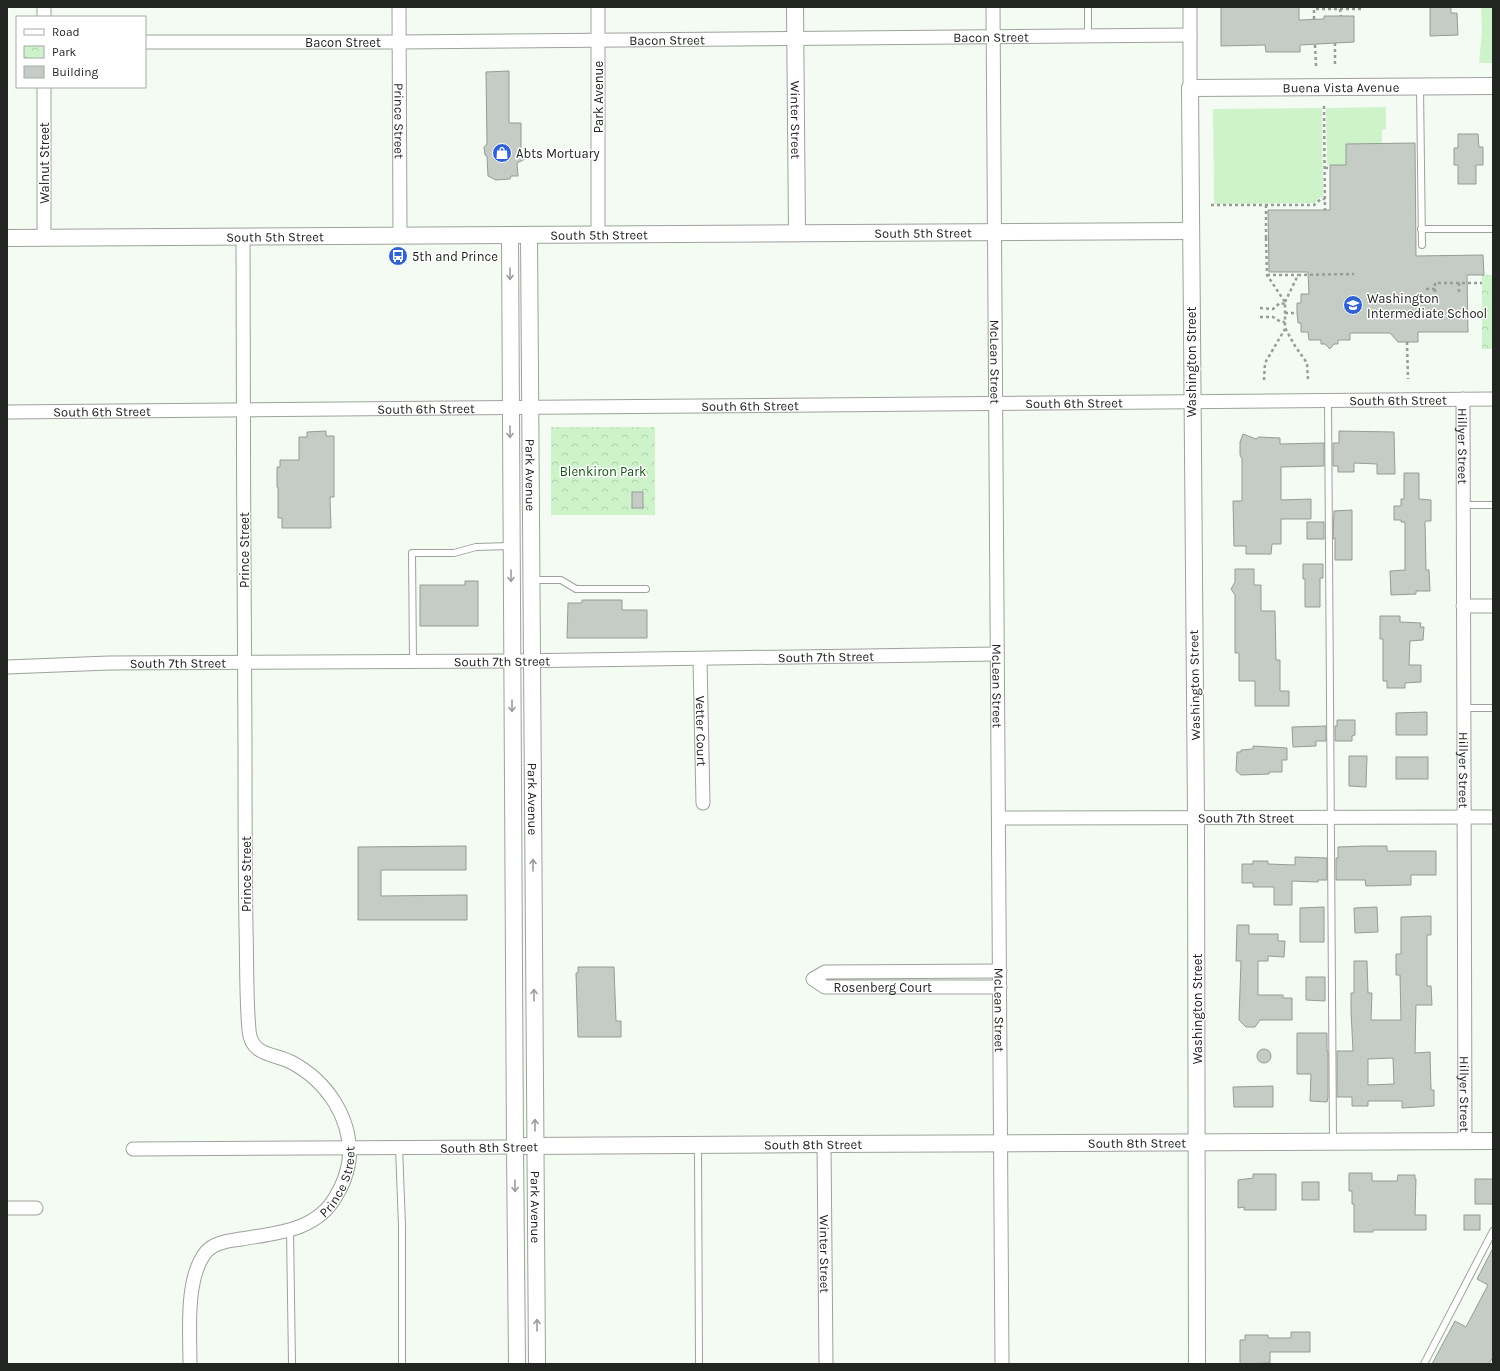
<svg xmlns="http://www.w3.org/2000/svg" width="1500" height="1371" viewBox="0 0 1500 1371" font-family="Karla,sans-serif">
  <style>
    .green { fill: #cef3cb }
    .park { fill: url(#park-crowns) }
    .building { fill: #c5ccc5; stroke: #959c94; fill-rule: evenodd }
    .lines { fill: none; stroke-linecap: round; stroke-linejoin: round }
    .service-casing { stroke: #9ca39b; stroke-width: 8 }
    .minor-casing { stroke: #9ca39b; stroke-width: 15 }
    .tertiary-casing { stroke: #9ca39b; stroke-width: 18 }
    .path { stroke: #979c97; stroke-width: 2.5; stroke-dasharray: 3 3; stroke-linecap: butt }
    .service { stroke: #fff; stroke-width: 6 }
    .minor { stroke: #fff; stroke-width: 13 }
    .tertiary { stroke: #fff; stroke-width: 16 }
    .oneway { stroke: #9c9d9c }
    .labels { text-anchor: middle; stroke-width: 3; stroke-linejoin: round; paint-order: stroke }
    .street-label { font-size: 13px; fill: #222522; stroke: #fff }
    .poi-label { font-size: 13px; fill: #222522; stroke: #fff; text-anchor: start }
    .park-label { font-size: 13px; fill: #165215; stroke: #fff }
  </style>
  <defs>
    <pattern id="park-crowns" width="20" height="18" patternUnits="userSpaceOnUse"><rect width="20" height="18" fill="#cef3cb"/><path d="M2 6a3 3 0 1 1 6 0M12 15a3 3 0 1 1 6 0" fill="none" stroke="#b1d0ae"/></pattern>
  </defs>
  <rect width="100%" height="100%" fill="#f4fbf3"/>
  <g class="green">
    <path d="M1481,7H1493V63H1479L1482,31Z"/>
    <path d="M1386,107V129L1382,130V144H1346V165H1327L1326,108Z"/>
    <path d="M1322,108L1323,197L1319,198L1315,203L1214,204L1213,109Z"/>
  </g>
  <g class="park">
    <rect x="1482" y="275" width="11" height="74"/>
    <rect x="551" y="427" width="104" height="88"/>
  </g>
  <g class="building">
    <path d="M1221,7H1299V20L1324,19V16H1354V42L1300,45V52H1266L1265,45L1221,46Z"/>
    <path d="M1430,7H1451V13H1457L1458,35L1430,36Z"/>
    <path d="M509,71V123H521V153L525,159L517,163L518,176H511L510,179L496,180L488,176L487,156L485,155L484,147L487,144L486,72Z"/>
    <path d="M1458,134H1478L1479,147H1483V165H1476V184H1458V165H1454V148H1458Z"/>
    <path d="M1415,143L1416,256L1483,255L1484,275H1467L1468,332H1418V342H1398L1390,333H1350V340H1338V344H1334L1330,349L1325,344H1321V340H1309L1308,332H1301V323H1298L1297,313V303H1301V294H1309L1308,272H1269L1268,210H1330V165H1346V144Z"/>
    <path d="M326,431V436H334V497H330L331,528H282V518H278V487H277V467H280V460H299V437H307V432Z"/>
    <path d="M1339,431L1394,432L1395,474H1377V464L1354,463V472H1338V466H1333V443H1339Z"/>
    <path d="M1243,434L1256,439L1259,437L1280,438V444L1324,443V466L1281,467V500L1311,499V519H1281V544H1272L1271,554H1246V546H1234L1233,501H1242V459L1240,455V442Z"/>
    <path d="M1404,473H1419V499L1431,500V521H1426L1425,522L1426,570H1429L1430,591H1416V594L1391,595L1390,571L1405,570V522H1401V520H1394V506H1401V499H1404Z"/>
    <rect x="632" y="492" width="11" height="16"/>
    <path d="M1352,510V560H1335V538L1333,539L1334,511Z"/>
    <rect x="1307" y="522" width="17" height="17"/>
    <path d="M1303,564H1323V578H1320V607H1305V579H1303Z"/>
    <path d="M1235,569H1254V585H1261V611H1275L1276,660H1280V691H1289V706H1255V681H1239V653H1235V595L1231,589L1235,582Z"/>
    <path d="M465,581H478V626H420V585H465Z"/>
    <path d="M582,600H622V610H647V638H567L568,603H582Z"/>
    <path d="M1380,616H1400V622L1421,623L1420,627H1424L1423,640L1410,641L1409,665H1421V682L1405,683V688H1387V681H1383V639H1380Z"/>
    <path d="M1427,712V735H1396V713Z"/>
    <path d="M1337,720H1355V735L1352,736V741H1335V726H1337Z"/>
    <path d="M1326,726V741H1316V746L1293,747L1292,727Z"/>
    <path d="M1253,746L1287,748V760H1282V772H1269V774L1241,775L1236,771L1237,752H1241V750L1253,749Z"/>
    <path d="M1349,756H1367L1366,787L1349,786Z"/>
    <rect x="1396" y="757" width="32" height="22"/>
    <path d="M466,846V870H381V896L467,895V920H358V847Z"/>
    <path d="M1365,846H1387V851H1436V875H1411V885L1366,886L1365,880H1336V858H1338V847Z"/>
    <path d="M1295,857L1327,858V880H1318V882L1292,881V905H1274V887H1253V883H1242V864H1253V861H1268V864L1295,865Z"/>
    <path d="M1324,907V942H1300V908Z"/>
    <path d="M1377,907L1378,932L1355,933L1354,908Z"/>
    <path d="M1431,916V935H1427V986H1431L1432,1005H1416L1415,1053L1430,1052L1431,1090H1434V1106L1402,1108V1101H1368V1106H1352V1097H1337V1051H1353L1351,1011V993H1354V961H1367L1368,993H1372L1371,1020H1401L1400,975H1396V954H1401V917ZM1393,1058L1394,1084L1368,1085V1059Z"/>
    <path d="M1237,925H1249V934H1278V941H1285L1284,957L1268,956V961H1258V995H1283V998H1292V1020H1260L1255,1027H1246L1239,1020L1241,961H1236Z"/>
    <path d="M578,967H614L616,1021H621V1037H578L576,973H578Z"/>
    <path d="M1306,977H1325V1001L1306,1000Z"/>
    <path d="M1297,1033H1327V1051H1328V1097L1327,1102L1310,1101L1311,1074H1297Z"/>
    <circle cx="1264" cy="1056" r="7"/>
    <path d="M1273,1086V1107H1234L1233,1087Z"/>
    <path d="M1349,1173H1372V1181H1397L1398,1175H1415V1179H1416L1415,1215H1426V1230H1373V1232H1354V1204H1352V1191H1349Z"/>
    <path d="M1253,1174H1276V1210H1244V1207L1238,1208V1180L1253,1178Z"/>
    <rect x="1475" y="1179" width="18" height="25"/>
    <rect x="1302" y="1182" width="17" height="18"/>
    <rect x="1464" y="1215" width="16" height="15"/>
    <path d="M1493,1248V1357L1489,1364H1432L1455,1321L1466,1327L1488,1285L1477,1279Z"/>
    <path d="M1291,1332H1310V1352H1270V1363L1240,1364V1340H1245V1335H1268V1338H1291Z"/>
  </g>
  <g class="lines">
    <g class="service-casing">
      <g id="service">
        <path d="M1088,7V36"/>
        <path d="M1420,87L1422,245"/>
        <path d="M1421,229H1493"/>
        <path d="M1328,401L1333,1140"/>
        <path d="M1463,505H1493"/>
        <path d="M533,580H561L576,589H646"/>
        <path d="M413,661L412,553H454L476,547L511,546"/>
        <path d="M1464,708H1493"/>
        <path d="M698,1146L699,1364"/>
        <path d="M399,1147L402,1226V1364"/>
        <path d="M290,1230L292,1364"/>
        <path d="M1424,1364L1493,1231"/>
      </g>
    </g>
    <g class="minor-casing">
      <g id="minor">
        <path d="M44,7V17"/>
        <path id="s1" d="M399,7L400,235"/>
        <path d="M598,7V234"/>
        <path id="s2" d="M993,7L1002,1364"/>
        <path d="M1190,7V88"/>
        <path id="s3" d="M145,42H399L1190,35"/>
        <path d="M44,238V87"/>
        <path id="s4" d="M1463,399L1465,1141"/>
        <path id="s5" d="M7,412L1493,399"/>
        <path d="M1463,606H1493"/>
        <path id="s6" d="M700,659L703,803"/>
        <path id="s7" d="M7,667L109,663L512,661L997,654"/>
        <path id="s8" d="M999,818L1493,817"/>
        <path id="s9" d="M1000,971L825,972L813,979L825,987H1000"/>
        <path id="s10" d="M824,1144L826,1364"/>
        <path d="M133,1149L515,1147"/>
        <path d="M7,1208H36"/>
        <path id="s11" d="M190,1364C190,1332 185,1278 206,1252C215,1242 229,1241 241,1239C276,1233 317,1231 336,1196C343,1185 347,1174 349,1161C353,1119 327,1081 291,1062C273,1053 251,1056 249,1030C246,997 247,962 246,928C245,866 245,804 245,743C244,574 243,406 243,237"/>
      </g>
    </g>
    <g class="tertiary-casing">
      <g id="tertiary">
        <path id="s12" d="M795,7L797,233"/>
        <path d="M510,235L515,1147L517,1364"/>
        <path id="s13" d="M529,235L537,1364"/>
        <path id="s14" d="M7,238L1191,231"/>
        <path id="s15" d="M525,1146L824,1144L1493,1141"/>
        <path id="s16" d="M1197,1364L1196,817L1190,88L1493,86"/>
      </g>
    </g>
    <g class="path">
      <path d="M1340,9L1341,16"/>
      <path d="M1314,19V9H1362"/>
      <path d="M1335,43V66"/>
      <path d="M1315,45L1316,66"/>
      <path d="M1324,106L1325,210"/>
      <path d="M1325,168H1330"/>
      <path d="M1211,205H1314L1321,199H1325"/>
      <path d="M1266,205V238L1269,239"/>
      <path d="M1266,238L1267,275L1285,302V328L1295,346L1307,363L1308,380"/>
      <path d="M1267,275H1298"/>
      <path d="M1459,283V292"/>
      <path d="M1426,289H1435"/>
      <path d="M1435,292V283H1482"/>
      <path d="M1285,302L1298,275L1354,274"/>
      <path d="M1260,308L1273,309L1280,303L1285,304"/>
      <path d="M1285,313H1297"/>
      <path d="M1260,317H1273L1281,322H1285"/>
      <path d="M1407,342L1408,379"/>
      <path d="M1264,380L1265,363L1285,329"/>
    </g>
    <use href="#service" class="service"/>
    <use href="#minor" class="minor"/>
    <use href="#tertiary" class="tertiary"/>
  </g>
  <defs><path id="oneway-shaft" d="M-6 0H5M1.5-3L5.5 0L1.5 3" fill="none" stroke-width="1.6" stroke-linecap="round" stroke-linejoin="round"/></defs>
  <g class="oneway">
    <use href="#oneway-shaft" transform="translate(510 274) rotate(90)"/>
    <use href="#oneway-shaft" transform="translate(510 432) rotate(90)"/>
    <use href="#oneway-shaft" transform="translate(511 576) rotate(90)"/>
    <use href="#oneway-shaft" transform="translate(512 706) rotate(90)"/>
    <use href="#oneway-shaft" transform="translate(533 865) rotate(-90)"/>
    <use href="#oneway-shaft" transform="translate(534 995) rotate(-90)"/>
    <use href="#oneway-shaft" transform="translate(535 1125) rotate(-90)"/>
    <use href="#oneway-shaft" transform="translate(515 1186) rotate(89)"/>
    <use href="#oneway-shaft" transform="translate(537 1325) rotate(-90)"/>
  </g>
  <defs>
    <g id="shop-disc" transform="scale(1)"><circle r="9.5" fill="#3162d1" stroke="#fff"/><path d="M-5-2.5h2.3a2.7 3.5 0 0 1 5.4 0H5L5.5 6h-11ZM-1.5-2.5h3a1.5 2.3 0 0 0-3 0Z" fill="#fff"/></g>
    <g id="bus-disc" transform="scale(1)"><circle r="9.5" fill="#3162d1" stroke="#fff"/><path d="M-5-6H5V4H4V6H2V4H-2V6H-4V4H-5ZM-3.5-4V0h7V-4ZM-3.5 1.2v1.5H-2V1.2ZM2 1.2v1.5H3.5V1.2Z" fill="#fff"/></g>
    <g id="school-disc" transform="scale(1)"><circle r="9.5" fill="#3162d1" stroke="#fff"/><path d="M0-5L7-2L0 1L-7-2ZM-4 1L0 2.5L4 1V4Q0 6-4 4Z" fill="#fff"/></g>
  </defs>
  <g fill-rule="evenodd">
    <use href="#shop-disc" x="502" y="153"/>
    <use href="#bus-disc" x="398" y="256"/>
    <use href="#school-disc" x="1353" y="305"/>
  </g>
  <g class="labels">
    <g class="street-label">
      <text dy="5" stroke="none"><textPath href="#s3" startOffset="846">Bacon Street</textPath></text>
      <text dy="5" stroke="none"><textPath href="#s3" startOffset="522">Bacon Street</textPath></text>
      <text dy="5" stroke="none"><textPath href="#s3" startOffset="198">Bacon Street</textPath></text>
      <text dy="5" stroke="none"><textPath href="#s16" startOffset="1427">Buena Vista Avenue</textPath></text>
      <text transform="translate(598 97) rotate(-90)" y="5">Park Avenue</text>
      <text dy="5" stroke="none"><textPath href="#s12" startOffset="113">Winter Street</textPath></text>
      <text dy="5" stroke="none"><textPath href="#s1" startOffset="114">Prince Street</textPath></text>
      <text transform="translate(44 163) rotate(-90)" y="5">Walnut Street</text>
      <text dy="5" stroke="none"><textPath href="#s14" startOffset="916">South 5th Street</textPath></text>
      <text dy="5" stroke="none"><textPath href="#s14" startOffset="592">South 5th Street</textPath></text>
      <text dy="5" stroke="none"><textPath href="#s14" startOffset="268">South 5th Street</textPath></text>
      <text dy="5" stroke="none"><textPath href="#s2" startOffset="355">McLean Street</textPath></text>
      <text transform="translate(1191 362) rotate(-90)" y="5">Washington Street</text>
      <text dy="5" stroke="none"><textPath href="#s5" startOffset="1391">South 6th Street</textPath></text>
      <text dy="5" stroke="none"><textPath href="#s5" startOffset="1067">South 6th Street</textPath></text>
      <text dy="5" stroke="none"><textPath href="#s5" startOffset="743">South 6th Street</textPath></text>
      <text dy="5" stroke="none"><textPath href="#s5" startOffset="419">South 6th Street</textPath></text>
      <text dy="5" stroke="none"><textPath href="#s5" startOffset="95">South 6th Street</textPath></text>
      <text dy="5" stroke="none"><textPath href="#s4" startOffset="47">Hillyer Street</textPath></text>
      <text dy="5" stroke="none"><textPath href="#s13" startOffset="240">Park Avenue</textPath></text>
      <text transform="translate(244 550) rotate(-90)" y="5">Prince Street</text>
      <text dy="5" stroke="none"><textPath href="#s7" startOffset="819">South 7th Street</textPath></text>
      <text dy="5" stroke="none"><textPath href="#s7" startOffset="495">South 7th Street</textPath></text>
      <text dy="5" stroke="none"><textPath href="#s7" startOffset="171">South 7th Street</textPath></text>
      <text transform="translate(1194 685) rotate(-91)" y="5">Washington Street</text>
      <text dy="5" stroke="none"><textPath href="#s2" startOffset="679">McLean Street</textPath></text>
      <text dy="5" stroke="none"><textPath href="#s6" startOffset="72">Vetter Court</textPath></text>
      <text dy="5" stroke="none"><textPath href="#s4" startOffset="371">Hillyer Street</textPath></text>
      <text dy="5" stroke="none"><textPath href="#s13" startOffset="564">Park Avenue</textPath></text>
      <text dy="5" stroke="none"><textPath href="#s8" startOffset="247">South 7th Street</textPath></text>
      <text transform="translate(246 874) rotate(-90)" y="5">Prince Street</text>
      <text dy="5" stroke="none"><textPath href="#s9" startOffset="261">Rosenberg Court</textPath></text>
      <text dy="5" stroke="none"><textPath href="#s2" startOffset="1003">McLean Street</textPath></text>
      <text transform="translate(1197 1009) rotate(-90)" y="5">Washington Street</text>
      <text dy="5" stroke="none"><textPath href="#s4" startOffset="695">Hillyer Street</textPath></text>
      <text dy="5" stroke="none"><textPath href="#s15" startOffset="612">South 8th Street</textPath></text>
      <text dy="5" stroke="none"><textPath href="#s15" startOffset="288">South 8th Street</textPath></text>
      <text transform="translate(489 1147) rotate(-1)" y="5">South 8th Street</text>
      <text dy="5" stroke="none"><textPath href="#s11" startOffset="276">Prince Street</textPath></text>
      <text dy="5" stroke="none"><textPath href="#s13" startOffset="972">Park Avenue</textPath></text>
      <text dy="5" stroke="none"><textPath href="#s10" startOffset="110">Winter Street</textPath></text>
    </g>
    <g class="poi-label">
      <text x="516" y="158">Abts Mortuary</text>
      <text x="412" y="261">5th and Prince</text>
      <text x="1367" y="303">Washington<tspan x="1367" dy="15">Intermediate School</tspan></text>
    </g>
    <g class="park-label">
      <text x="603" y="476">Blenkiron Park</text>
    </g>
  </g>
  <rect width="1500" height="1371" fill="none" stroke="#222522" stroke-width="16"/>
  <rect x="16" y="16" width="130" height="72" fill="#ffffff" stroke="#a7a8a7"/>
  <rect x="24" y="29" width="20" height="6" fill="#ffffff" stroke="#a7a8a7"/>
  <text x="52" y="36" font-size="12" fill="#222522">Road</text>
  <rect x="24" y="46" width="20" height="12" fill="url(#park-crowns)" stroke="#a7a8a7"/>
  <text x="52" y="56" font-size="12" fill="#222522">Park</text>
  <rect x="24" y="66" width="20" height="12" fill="#c5ccc5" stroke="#a7a8a7"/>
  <text x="52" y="76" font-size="12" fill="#222522">Building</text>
</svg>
